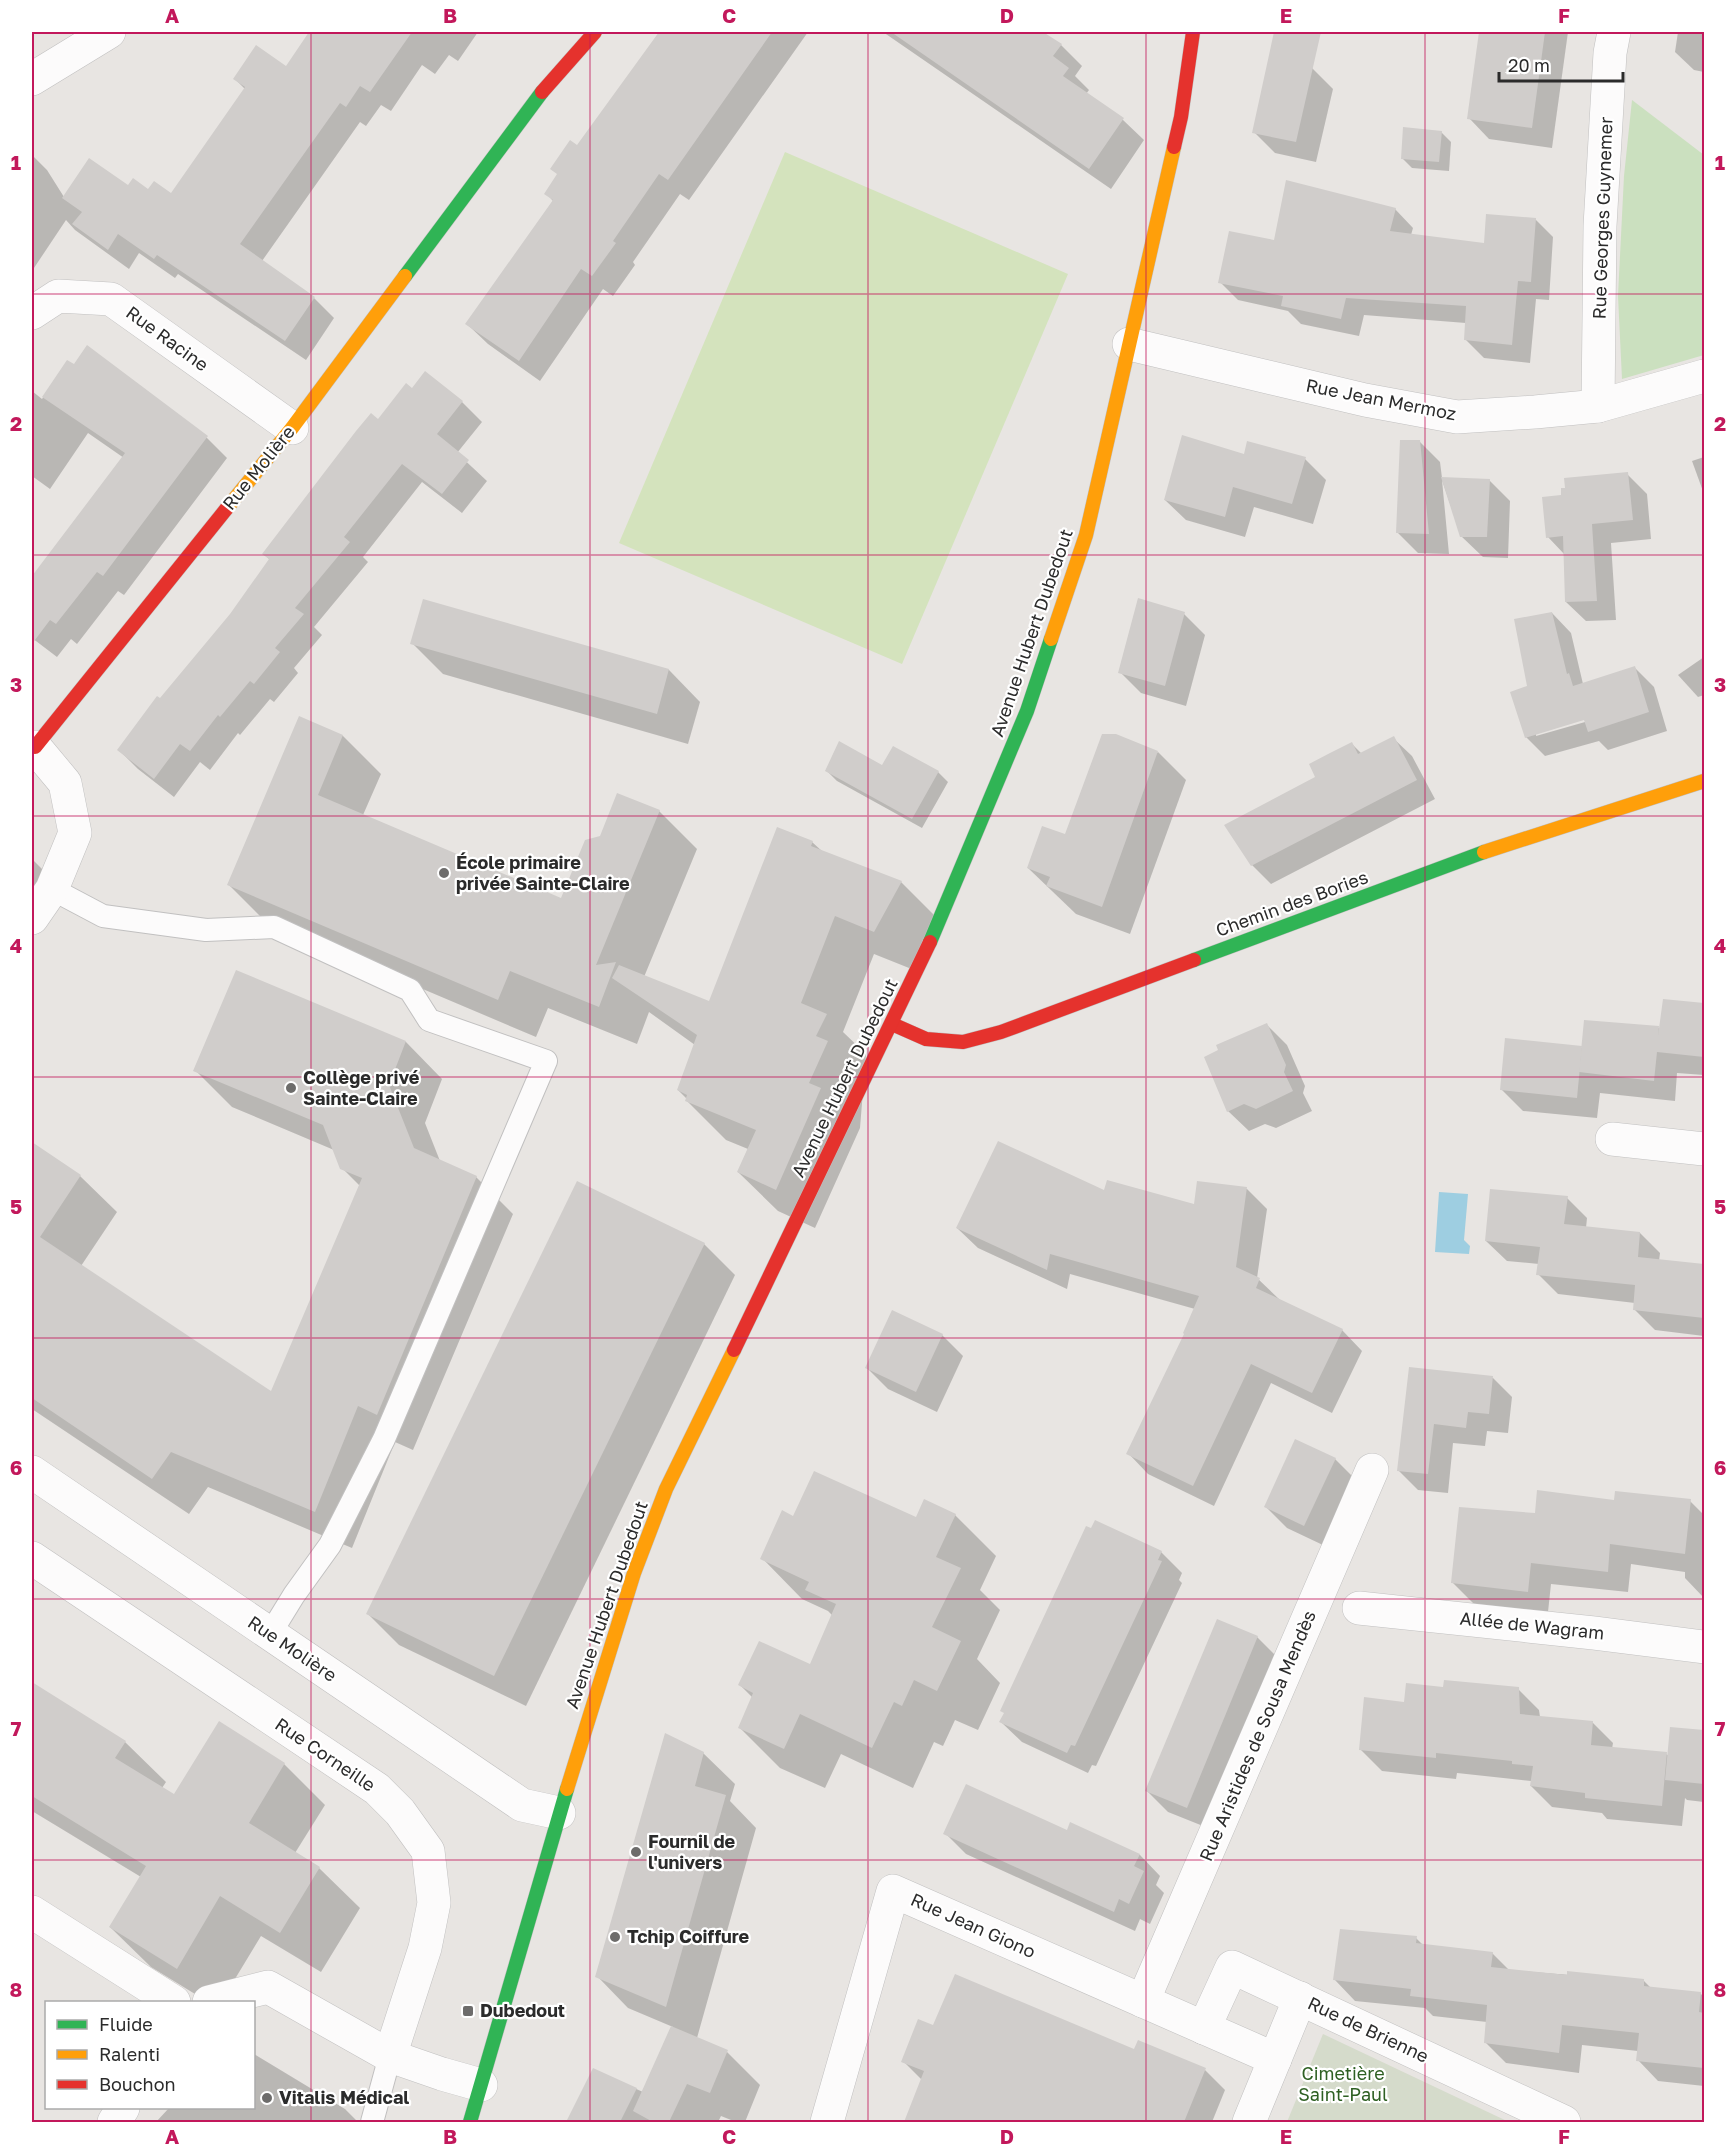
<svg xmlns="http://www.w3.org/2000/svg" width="1736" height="2154" viewBox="0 0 1736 2154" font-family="'Golos Text',sans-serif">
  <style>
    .green { fill: #cbe0bf }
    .cemetery { fill: #d5dbcb }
    .pitch { fill: #d4e3bd }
    .water { fill: #9ecee1 }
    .shadow { fill: #0003; fill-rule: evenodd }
    .building { fill: #d0cdcb }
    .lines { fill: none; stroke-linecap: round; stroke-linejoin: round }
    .lane-casing { stroke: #c1c0c0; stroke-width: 24 }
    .street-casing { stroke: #c1c0c0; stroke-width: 34 }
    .fast-casing { stroke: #c1c0c0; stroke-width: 15 }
    .slow-casing { stroke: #c1c0c0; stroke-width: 15 }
    .jam-casing { stroke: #c1c0c0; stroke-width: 15 }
    .lane { stroke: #fcfbfb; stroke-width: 22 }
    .street { stroke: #fcfbfb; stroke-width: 33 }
    .fast { stroke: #30b455; stroke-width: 14 }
    .slow { stroke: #ff9f0a; stroke-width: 14 }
    .jam { stroke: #e5322d; stroke-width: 14 }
    .grid { fill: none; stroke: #c2185b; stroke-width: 1.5; stroke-opacity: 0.55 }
    .poi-dot { fill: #6d6c6b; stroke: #fff; stroke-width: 2 }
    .labels { text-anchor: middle; stroke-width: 4.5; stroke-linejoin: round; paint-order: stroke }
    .street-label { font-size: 18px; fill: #2b2b2b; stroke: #fff }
    .poi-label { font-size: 18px; font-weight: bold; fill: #2b2b2b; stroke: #fff; text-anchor: start }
    .park-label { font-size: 18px; fill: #2e6023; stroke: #fff }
    .neatline { fill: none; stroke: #c2185b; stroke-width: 2 }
    .grid-label { font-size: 20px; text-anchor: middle; font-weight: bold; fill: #c2185b }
  </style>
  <rect width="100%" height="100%" fill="#e8e5e2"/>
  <path class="green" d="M1632,100L1704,155V355L1622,379L1618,296L1624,176Z"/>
  <path class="cemetery" d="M1323,2034L1509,2122H1287Z"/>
  <path class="pitch" d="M785,152L1068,274L902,664L619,543Z"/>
  <path class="water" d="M1439,1192L1468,1194L1464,1240L1470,1246L1469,1254L1435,1252Z"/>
  <g class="shadow">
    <path d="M311,32H478L458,61L449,55L435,74L422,65L391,111L381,105L366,126L360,122L262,261L314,298L334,318L306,360L178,274L175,278L139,253L129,269L75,230L66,220L32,271V155L47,170L64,197L129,187L172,195L245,89L235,79L287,68Z"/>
    <path d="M661,32L674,39L680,32H808L689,200L680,194L633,262L635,265L613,296L603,289L540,381L488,344L467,324L553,201L546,193Z"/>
    <path d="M883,32H1041L1061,45L1082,66L1075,76L1089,90L1086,94L1123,120L1144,140L1111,189Z"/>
    <path d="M1498,32H1568L1552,148L1489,139L1469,118Z"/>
    <path d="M1678,32H1704V72L1694,70L1675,52Z"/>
    <path d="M1312,68L1333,89L1316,162L1275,153L1254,132Z"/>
    <path d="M1441,132L1451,142L1449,171L1412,168L1402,158Z"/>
    <path d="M1395,209L1413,228L1411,235L1485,245L1535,219L1553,237L1549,300L1536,299L1530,363L1484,358L1465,339L1466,323L1364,315L1359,336L1301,324L1288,311L1238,300L1220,282L1276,242Z"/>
    <path d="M87,348L207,438L227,458L124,595L118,591L77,644L71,639L57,657L32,638V578L124,458L88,433L50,489L32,476V391L42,399L68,362L74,367Z"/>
    <path d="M425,373L462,402L482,422L457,453L487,481L462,513L422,482L363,557L368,562L314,627L322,635L294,668L298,673L274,702L270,699L240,735L238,733L210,770L200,762L174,797L138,769L119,750L231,615L270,560L264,554L379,422L412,390Z"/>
    <path d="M1419,441L1440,462L1442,478L1489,480L1510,501L1508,558L1483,557L1461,536L1442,480L1449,554L1418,553L1397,532Z"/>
    <path d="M1245,456L1305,459L1326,480L1313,524L1254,507L1245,537L1186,520L1165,500Z"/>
    <path d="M1704,457V494L1692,461Z"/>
    <path d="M1627,474L1647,494L1651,539L1611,543L1616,620L1586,621L1566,602L1565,555L1548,537L1563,496Z"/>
    <path d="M424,601L669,670L700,702L688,744L443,674L412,643Z"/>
    <path d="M1552,613L1571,633L1583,684L1635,668L1654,687L1667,731L1608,750L1599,741L1545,756L1526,737L1529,687ZM1591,717L1592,720L1536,736V733Z"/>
    <path d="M1184,614L1205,635L1186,706L1141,693L1120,672Z"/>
    <path d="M1704,657V695L1698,697L1678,675Z"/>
    <path d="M299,718L343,736L381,774L363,815L562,900L601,837L659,811L697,849L644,977L710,1003L812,842L823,852L901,882L940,921L914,970L874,954L843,1032L866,1054L860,1128L815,1228L778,1211L738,1172L748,1149L726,1140L687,1101V1099L678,1090L695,1045L649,1012L637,1044L548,1008L536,1037L267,923L229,885Z"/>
    <path d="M1393,738L1412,756L1435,799L1271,884L1252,865L1317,777L1352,744L1362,754Z"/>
    <path d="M893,748L938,772L948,782L922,828L837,781L827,771L882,767Z"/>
    <path d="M1158,752L1186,780L1130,934L1076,914L1028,868Z"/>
    <path d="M32,859L54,881L32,916Z"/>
    <path d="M237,972L406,1042L442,1079L425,1123L440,1161L476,1177L513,1214L413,1450L395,1442L352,1548L208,1487L189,1514L32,1409V1143L80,1176L117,1212L81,1266L272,1393L360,1186L342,1168L334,1150L232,1107L195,1070Z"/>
    <path d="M1664,1001L1704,1004V1075L1677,1073L1675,1101L1600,1093L1597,1118L1523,1111L1502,1090L1581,1048L1659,1028L1661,1030Z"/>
    <path d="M1267,1025L1287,1045L1305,1086L1303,1093L1312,1111L1276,1128L1265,1124L1249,1131L1228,1111Z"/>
    <path d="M1198,1183L1247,1189L1267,1209L1257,1278L1280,1300L1342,1330L1362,1351L1332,1413L1271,1383L1214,1506L1148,1474L1128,1453L1186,1334L1195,1309L1070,1274L1067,1289L978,1248L957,1228L1105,1192L1196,1206Z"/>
    <path d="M1567,1198L1587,1218L1586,1228L1640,1233L1660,1253L1659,1261L1704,1266V1336L1655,1330L1635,1310V1303L1558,1294L1538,1274L1539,1264L1507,1261L1486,1241Z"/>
    <path d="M704,1244L735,1275L526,1706L399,1645L368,1614Z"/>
    <path d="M942,1335L963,1356L937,1412L888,1389L867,1368Z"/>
    <path d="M1410,1369L1493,1378L1512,1397L1508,1433L1487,1431L1485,1446L1453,1443L1448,1493L1418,1490L1399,1471Z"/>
    <path d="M1335,1459L1356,1480L1325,1546L1287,1528L1266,1507Z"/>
    <path d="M1615,1501H1690L1704,1515V1598L1685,1578V1572L1631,1564L1628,1592L1551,1584L1548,1612L1474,1604L1453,1583L1537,1515Z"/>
    <path d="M955,1515L996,1556L980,1590L1000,1610L977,1659L1000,1683L978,1730L955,1720L943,1746L934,1742L913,1788L841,1754L825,1788L780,1768L740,1728L753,1698L740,1685L811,1666L833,1616L828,1611L802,1599L762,1558L794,1518L916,1519Z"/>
    <path d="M1161,1552L1182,1573L1179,1580L1182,1583L1096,1766L1092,1765L1088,1773L1022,1742L1001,1722Z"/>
    <path d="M1257,1637L1278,1658L1208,1828L1168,1812L1147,1791Z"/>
    <path d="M32,1684L125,1742L166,1782L162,1788L175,1796L284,1764L325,1805L295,1853L319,1868L360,1908L321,1972L261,1936L221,2002H208L151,1967L110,1927L141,1877L32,1811Z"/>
    <path d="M1445,1688L1518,1689L1539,1710L1540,1717L1592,1722L1613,1743L1612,1749L1666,1754L1669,1756L1671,1729L1704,1732V1802L1687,1800L1685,1798L1682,1826L1607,1819L1602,1813L1552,1807L1531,1786V1781L1457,1773L1456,1779L1382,1771L1361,1750L1405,1704Z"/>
    <path d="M703,1753L735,1784L730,1801L756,1828L697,2038L727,2052L760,2085L745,2122H736L721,2116L718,2122H568L594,2070L643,2092L673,2027L628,2008L597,1976Z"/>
    <path d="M1071,1824L1140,1855L1160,1876L1156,1885L1164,1893L1150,1924L1140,1919L1135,1931L966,1854L945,1833L1067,1832Z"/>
    <path d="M1416,1938L1423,1945L1492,1953L1509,1970L1644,1981L1651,1988L1700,1993L1704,1997V2086L1658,2081L1638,2060V2051L1582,2045L1579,2073L1506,2063L1485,2042L1487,2022L1433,2016L1425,2008L1355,2001L1335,1980Z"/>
    <path d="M934,2027L1135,2051L1205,2070L1225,2090L1212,2122H905L922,2080L903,2061Z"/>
    <path d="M254,2054L345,2109L358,2122H156L169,2108H254Z"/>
  </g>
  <g class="building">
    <path d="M309,32H412L370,92L360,86L346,107L340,103L240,244L315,297L285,341L157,255L154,259L118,234L108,250L72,224L82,212L62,198L89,158L128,185L133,178L148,189L154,181L171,193L245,87L233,79L256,45L286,66Z"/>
    <path d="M659,32H772L668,180L659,174L613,241L616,243L592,276L581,269L519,361L465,324L553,200L544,194L557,174L550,169L570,140L577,145Z"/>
    <path d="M891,32H1043L1062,44L1053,56L1069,68L1063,76L1124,118L1089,169Z"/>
    <path d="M1274,32H1321L1296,142L1252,133Z"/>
    <path d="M1479,32H1545L1532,128L1467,119Z"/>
    <path d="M1403,127L1442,131L1439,162L1401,159Z"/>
    <path d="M1286,180L1396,208L1390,231L1484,243L1486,214L1536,218L1531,282L1518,281L1512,345L1464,340L1466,306L1346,298L1341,319L1281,306L1283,296L1218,283L1229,231L1274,240Z"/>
    <path d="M87,345L208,436L103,576L97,572L56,624L50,620L32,644V576L125,453L42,397L67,360L74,364Z"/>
    <path d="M425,371L463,401L437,434L469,460L442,494L402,464L344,537L350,542L295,608L304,614L275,648L280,652L254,684L250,681L220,717L218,715L190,751L180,744L154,779L117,750L157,696L160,698L230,614L269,559L262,554L356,431L371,413L378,419L406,383L412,388Z"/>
    <path d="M1182,435L1244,454L1247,441L1306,457L1292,504L1233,487L1225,517L1164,500Z"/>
    <path d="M1400,440H1420L1429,534L1396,533Z"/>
    <path d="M1628,472L1633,520L1592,524L1597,601L1565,602L1563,536L1546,538L1542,497L1561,495V488H1565L1564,478Z"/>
    <path d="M1441,477L1490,479L1487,537H1460Z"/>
    <path d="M1138,598L1185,612L1165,686L1118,673Z"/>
    <path d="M423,599L669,669L657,714L410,644Z"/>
    <path d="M1552,612L1567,674L1569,673L1573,686L1635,666L1649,712L1588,732L1584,720L1525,738L1510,692L1527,686L1514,619Z"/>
    <path d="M299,716L343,735L318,795L561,898L585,840L600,836L617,793L660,810L596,965L616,962L599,1007L510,971L498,1000L227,885Z"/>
    <path d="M1102,734H1116L1158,751L1102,907L1046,886L1050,877L1027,868L1042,826L1065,834Z"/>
    <path d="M1394,736L1417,780L1251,866L1224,825L1315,777L1309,764L1330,753L1352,742L1358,754Z"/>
    <path d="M839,741L882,765L893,746L939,771L912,819L825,771Z"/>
    <path d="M777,827L813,841L811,846L902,881L874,932L835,916L801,1003L827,1014L816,1036L828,1041L809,1083L821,1088L776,1190L737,1172L756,1130L685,1101L687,1095L677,1090L697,1035L612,978L619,965L709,1001Z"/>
    <path d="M236,970L406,1041L389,1085L414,1148L477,1176L377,1415L358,1406L315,1512L171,1452L152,1479L32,1398V1142L81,1175L40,1237L271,1391L362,1178L340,1169L323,1125L193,1071Z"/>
    <path d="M1663,999L1704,1003V1057L1657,1052L1654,1081L1579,1072L1584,1020L1659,1026L1658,1036Z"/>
    <path d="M1267,1023L1286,1065L1284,1072L1293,1091L1256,1109L1244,1104L1227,1112L1204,1057L1218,1050L1216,1045Z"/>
    <path d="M1505,1038L1582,1046L1577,1098L1500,1090Z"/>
    <path d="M998,1141L1104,1190L1107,1180L1194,1204L1197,1181L1247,1187L1236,1267L1260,1278L1256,1288L1343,1329L1312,1393L1251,1364L1193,1486L1126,1454L1184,1334L1183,1333L1199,1296L1050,1254L1047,1270L956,1228Z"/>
    <path d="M577,1181L705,1243L494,1676L366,1614Z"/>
    <path d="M1490,1189L1568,1196L1564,1224L1640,1232L1638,1257L1704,1264V1318L1633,1310L1635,1285L1536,1275L1540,1247L1485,1241Z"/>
    <path d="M892,1310L943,1334L916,1392L865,1368Z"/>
    <path d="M1409,1367L1493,1376L1489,1414L1468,1412L1466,1428L1434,1424L1428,1474L1397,1471Z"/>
    <path d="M1295,1439L1336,1458L1304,1526L1264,1507Z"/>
    <path d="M814,1471L916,1517L924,1499L956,1514L936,1557L961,1568L932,1627L961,1641L937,1691L914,1680L902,1706L894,1702L872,1748L800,1714L784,1749L738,1728L753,1693L738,1685L759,1641L810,1664L836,1604L805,1590L809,1582L760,1559L782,1510L793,1516Z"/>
    <path d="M1537,1490L1614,1500L1615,1491L1691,1499L1685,1554L1610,1544L1608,1572L1531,1563L1528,1592L1451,1583L1459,1507L1535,1513Z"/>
    <path d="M1095,1520L1162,1551L1158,1560L1162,1561L1075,1746L1071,1745L1067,1753L999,1722L1004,1713L1000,1711L1086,1526L1091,1528Z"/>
    <path d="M1217,1619L1258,1636L1187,1808L1145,1791Z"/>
    <path d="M1444,1680L1519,1687L1520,1714L1593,1721L1591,1745L1667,1752L1662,1806L1585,1798V1793L1530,1786L1533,1766L1512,1764V1761L1436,1753V1758L1359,1750L1364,1697L1404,1702L1406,1683L1443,1687Z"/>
    <path d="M32,1682L126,1741L115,1758L174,1794L219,1721L285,1763L249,1823L320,1867L280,1933L220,1896L177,1969L109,1927L146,1866L32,1796Z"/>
    <path d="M1670,1727L1704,1730V1784L1665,1780Z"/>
    <path d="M665,1733L704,1752L695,1786L726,1795L666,2007L595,1977Z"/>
    <path d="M966,1784L1067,1830L1070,1822L1140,1854L1134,1866L1144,1871L1129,1904L1119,1899L1114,1912L943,1834Z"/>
    <path d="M1340,1929L1417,1936L1416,1943L1493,1952L1491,1967L1567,1975V1971L1644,1979V1986L1701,1992L1699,2012L1704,2013V2068L1636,2061L1639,2033L1562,2025L1559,2053L1484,2043L1487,2005L1410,1996L1411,1989L1333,1980Z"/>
    <path d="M955,1974L1134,2049L1138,2040L1206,2068L1184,2122H904L924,2071L901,2062L918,2019L933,2025Z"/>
    <path d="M671,2026L728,2050L710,2093L687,2084L669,2122H653L633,2111Z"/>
    <path d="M593,2068L637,2088L620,2122H566Z"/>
  </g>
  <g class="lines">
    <g class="lane-casing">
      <g id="lane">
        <path d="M52,889L103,916L206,930L274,927L410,990L429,1020L546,1061L384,1439L330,1545L294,1595L270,1634"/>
        <path d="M372,2122L390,2056"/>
      </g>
    </g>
    <g class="street-casing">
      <g id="street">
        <path d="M32,79L109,32"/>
        <path d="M32,313L58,296L111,299L292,428"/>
        <path d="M1129,344L1365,400L1457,417L1535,412L1598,406L1704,376"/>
        <path d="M1598,406L1600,226L1610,53L1614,32"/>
        <path d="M32,918L52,889L75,833L65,783L35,747"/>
        <path d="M1612,1139L1704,1149"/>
        <path d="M32,1472L522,1805L559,1813"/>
        <path d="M32,1558L377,1789L400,1812L428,1851L434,1903L425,1948L390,2056"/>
        <path d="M1359,1608L1594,1633L1704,1647"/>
        <path d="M32,1912L174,2002"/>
        <path d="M1143,2001L1372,1470"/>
        <path d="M209,2002L268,1987L390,2056L442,2074L481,2085"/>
        <path d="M1204,2028L1232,1967L1564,2122"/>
        <path d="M114,2122L123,2108"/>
        <path d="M827,2122L893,1891L1275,2059"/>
        <path d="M1249,2122L1300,1998"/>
      </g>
    </g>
    <g class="fast-casing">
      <g id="fast">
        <path d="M405,276L542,92"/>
        <path d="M930,942L1027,711L1051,639"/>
        <path d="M1194,960L1484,852"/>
        <path d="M470,2122L567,1789"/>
      </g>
    </g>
    <g class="slow-casing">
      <g id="slow">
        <path d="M227,508L292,428L405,276"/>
        <path d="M1051,639L1086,535L1174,147"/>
        <path d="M1484,852L1704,781"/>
        <path d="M567,1789L634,1573L666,1489L734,1350"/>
      </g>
    </g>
    <g class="jam-casing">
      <g id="jam">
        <path d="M542,92L595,32"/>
        <path d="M1174,147L1181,117L1193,32"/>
        <path d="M32,744L35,747L227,508"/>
        <path d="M892,1024L926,1039L963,1042L1001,1032L1194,960"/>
        <path d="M734,1350L930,942"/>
      </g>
    </g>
    <use href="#lane" class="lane"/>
    <use href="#street" class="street"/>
    <use href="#fast" class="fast"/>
    <use href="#slow" class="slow"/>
    <use href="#jam" class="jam"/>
  </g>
  <path class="grid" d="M311,32V2122M590,32V2122M868,32V2122M1146,32V2122M1425,32V2122M32,294H1704M32,555H1704M32,816H1704M32,1077H1704M32,1338H1704M32,1599H1704M32,1860H1704"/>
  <g class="poi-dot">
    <circle cx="444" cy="873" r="6"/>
    <circle cx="291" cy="1088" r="6"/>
    <circle cx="636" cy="1852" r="6"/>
    <circle cx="615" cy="1937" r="6"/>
    <rect x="462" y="2005" width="12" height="12" rx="3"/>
    <circle cx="267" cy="2098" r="6"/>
  </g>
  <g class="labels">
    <g class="street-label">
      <text transform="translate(1603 218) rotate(-88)" y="6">Rue Georges Guynemer</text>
      <text transform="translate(167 339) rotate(36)" y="6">Rue Racine</text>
      <text transform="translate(1381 400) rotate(11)" y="6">Rue Jean Mermoz</text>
      <text transform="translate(259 468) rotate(-51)" y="6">Rue Molière</text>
      <text transform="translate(1032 633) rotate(-71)" y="6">Avenue Hubert Dubedout</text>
      <text transform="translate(1292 904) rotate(-20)" y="6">Chemin des Bories</text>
      <text transform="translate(845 1078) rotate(-64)" y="6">Avenue Hubert Dubedout</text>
      <text transform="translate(607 1605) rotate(-71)" y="6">Avenue Hubert Dubedout</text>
      <text transform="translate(1532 1626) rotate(6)" y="6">Allée de Wagram</text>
      <text transform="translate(292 1649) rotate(34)" y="6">Rue Molière</text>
      <text transform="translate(1258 1736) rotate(-67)" y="6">Rue Aristides de Sousa Mendès</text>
      <text transform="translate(325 1755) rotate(34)" y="6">Rue Corneille</text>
      <text transform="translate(973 1926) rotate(24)" y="6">Rue Jean Giono</text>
      <text transform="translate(1368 2030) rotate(25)" y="6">Rue de Brienne</text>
    </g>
    <g class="poi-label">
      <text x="456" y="869">École primaire<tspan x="456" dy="21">privée Sainte-Claire</tspan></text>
      <text x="303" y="1084">Collège privé<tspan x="303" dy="21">Sainte-Claire</tspan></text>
      <text x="648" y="1848">Fournil de<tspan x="648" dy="21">l'univers</tspan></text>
      <text x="627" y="1943">Tchip Coiffure</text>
      <text x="480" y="2017">Dubedout</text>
      <text x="279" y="2104">Vitalis Médical</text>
    </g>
    <g class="park-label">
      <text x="1343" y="2080">Cimetière<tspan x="1343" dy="21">Saint-Paul</tspan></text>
    </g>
  </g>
  <rect width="1736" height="2154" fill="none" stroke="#ffffff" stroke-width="66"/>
  <rect x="45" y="2001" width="210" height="108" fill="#ffffff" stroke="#aaaaaa" stroke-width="1.5"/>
  <rect x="57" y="2020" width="30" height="9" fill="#30b455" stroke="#aaaaaa" stroke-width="1.5"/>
  <text x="99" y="2031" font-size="18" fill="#2b2b2b">Fluide</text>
  <rect x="57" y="2050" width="30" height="9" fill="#ff9f0a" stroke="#aaaaaa" stroke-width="1.5"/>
  <text x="99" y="2061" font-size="18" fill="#2b2b2b">Ralenti</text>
  <rect x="57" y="2080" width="30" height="9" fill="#e5322d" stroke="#aaaaaa" stroke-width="1.5"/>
  <text x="99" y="2091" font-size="18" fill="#2b2b2b">Bouchon</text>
  <path d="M1499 72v9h124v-9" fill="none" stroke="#2b2b2b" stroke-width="3"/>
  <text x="1508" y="72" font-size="18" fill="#2b2b2b" stroke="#ffffff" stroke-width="4.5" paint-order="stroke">20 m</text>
  <rect x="33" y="33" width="1670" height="2088" class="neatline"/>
  <g class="grid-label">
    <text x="172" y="23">A</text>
    <text x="450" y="23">B</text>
    <text x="729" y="23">C</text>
    <text x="1007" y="23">D</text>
    <text x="1286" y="23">E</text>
    <text x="1564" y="23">F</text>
    <text x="16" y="170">1</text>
    <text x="1720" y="170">1</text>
    <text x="16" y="431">2</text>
    <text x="1720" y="431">2</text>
    <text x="16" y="692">3</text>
    <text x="1720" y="692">3</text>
    <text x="16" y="953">4</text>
    <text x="1720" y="953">4</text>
    <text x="16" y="1214">5</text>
    <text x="1720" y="1214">5</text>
    <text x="16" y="1475">6</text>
    <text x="1720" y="1475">6</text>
    <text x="16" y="1736">7</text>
    <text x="1720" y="1736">7</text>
    <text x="16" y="1997">8</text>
    <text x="1720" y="1997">8</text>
    <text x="172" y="2144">A</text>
    <text x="450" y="2144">B</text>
    <text x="729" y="2144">C</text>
    <text x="1007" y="2144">D</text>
    <text x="1286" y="2144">E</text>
    <text x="1564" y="2144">F</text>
  </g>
</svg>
